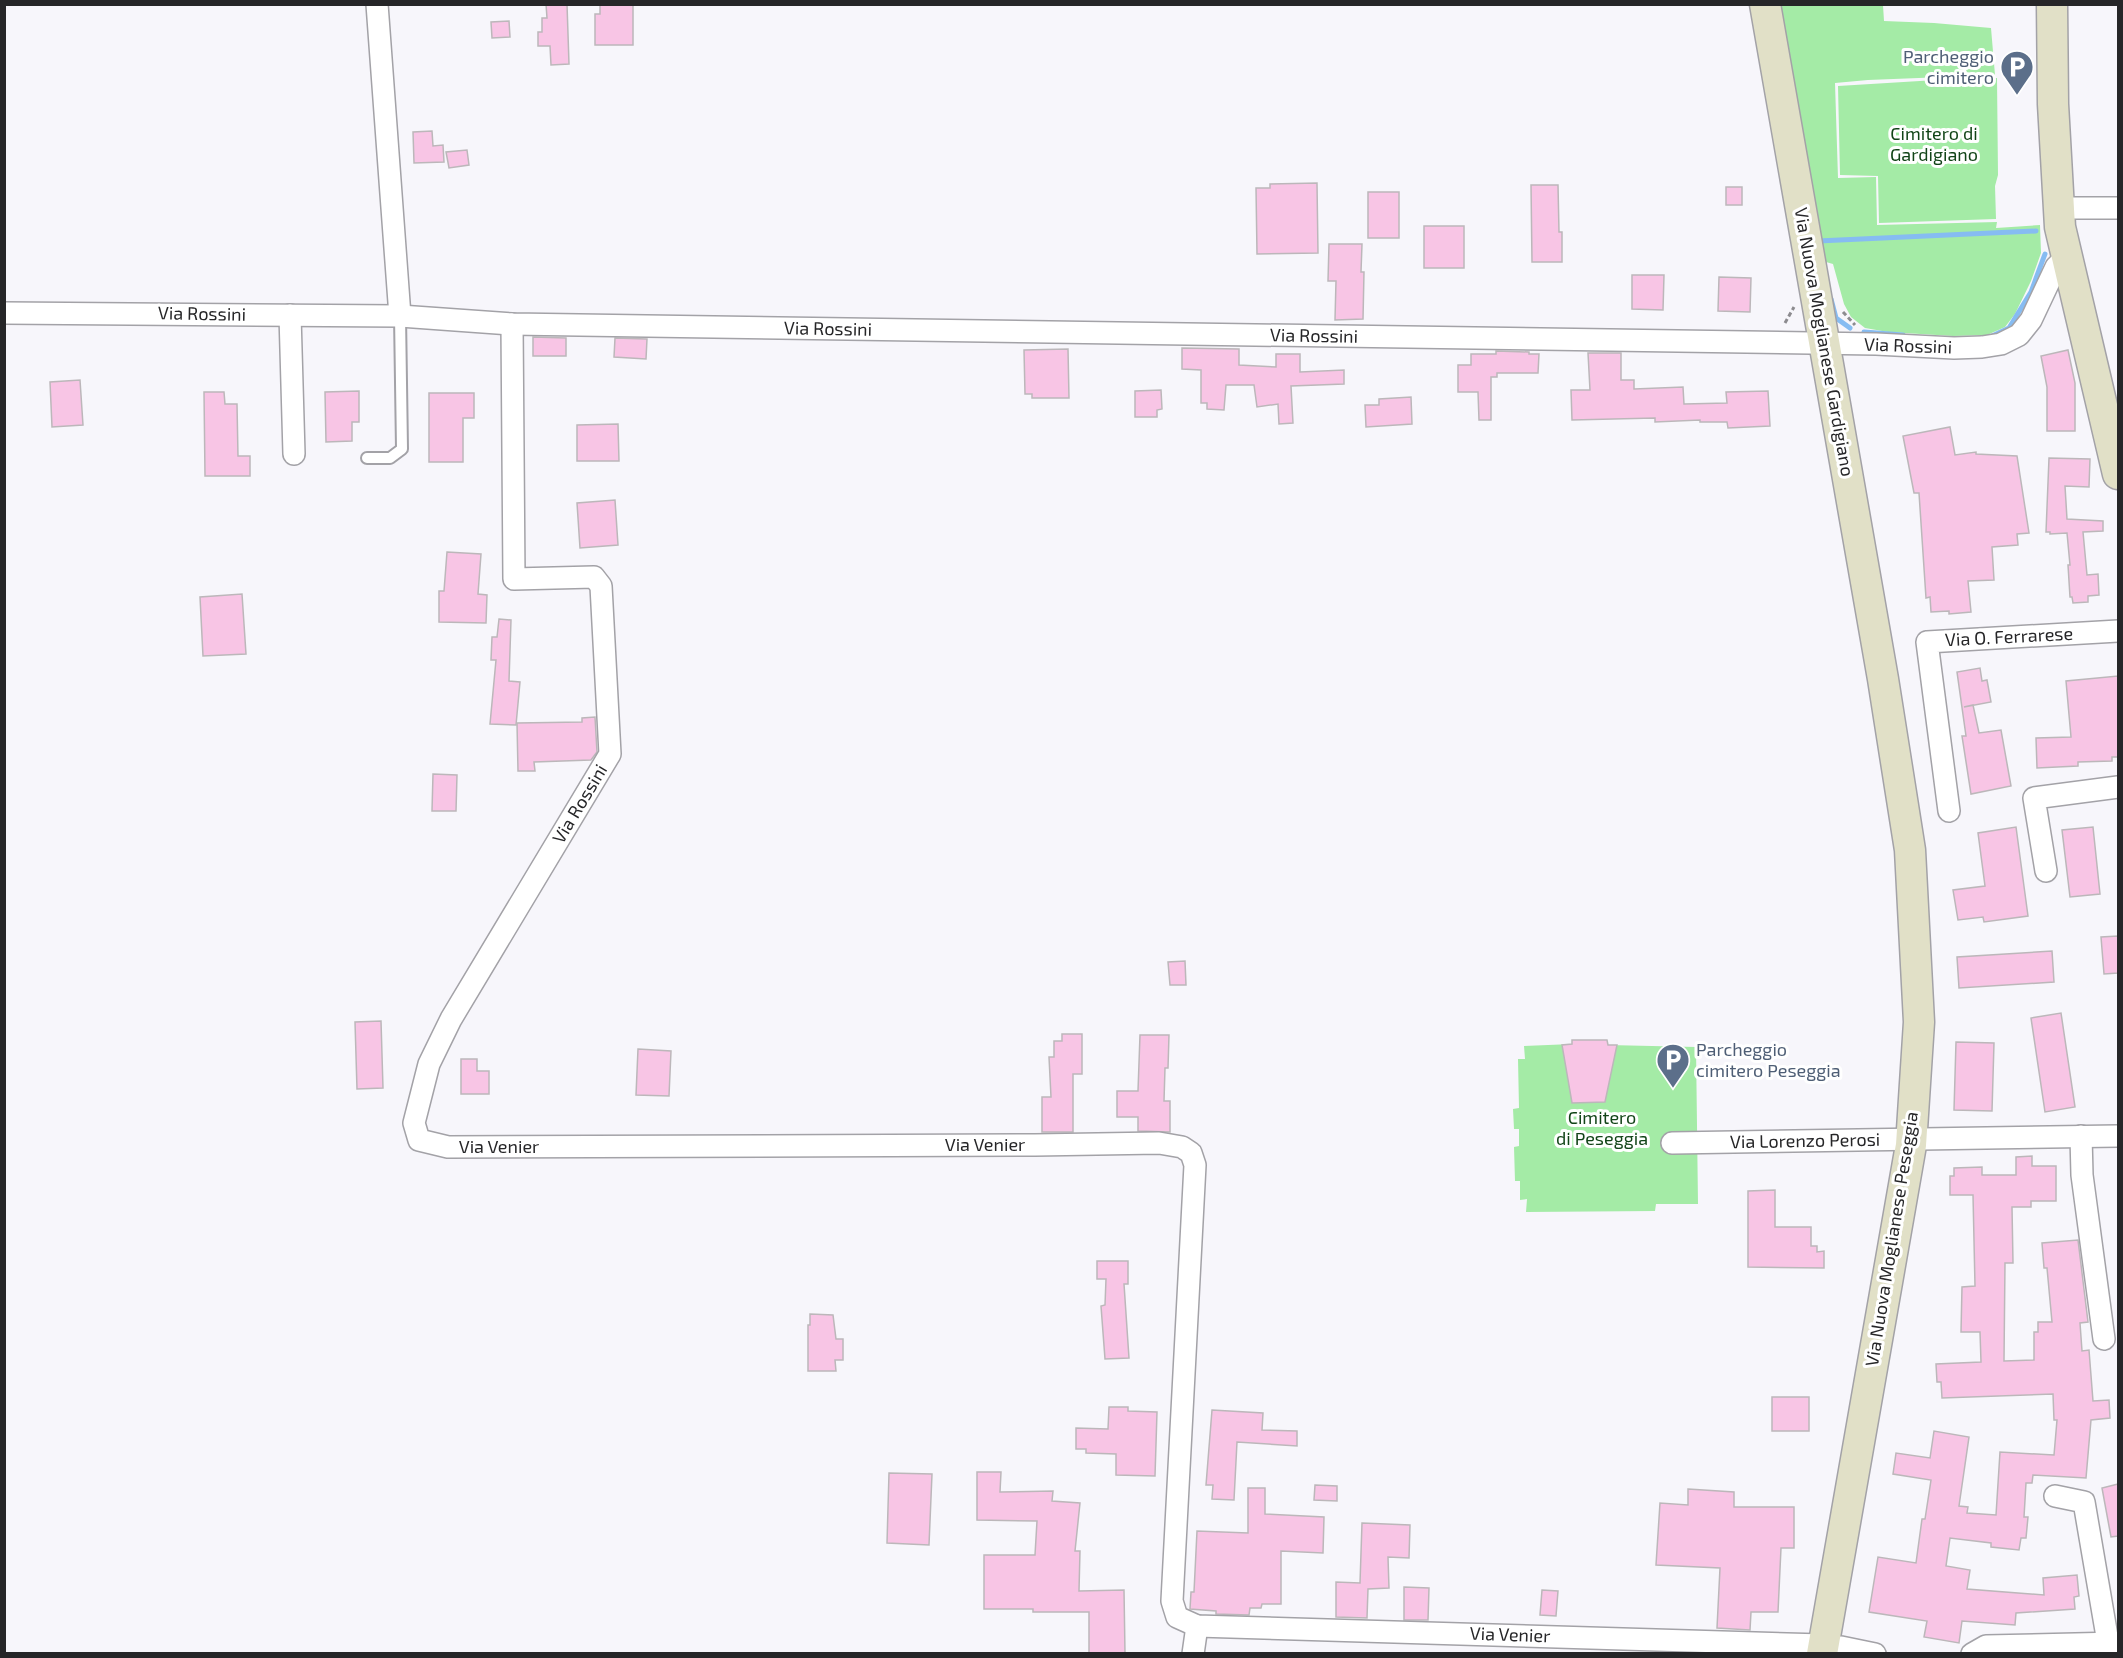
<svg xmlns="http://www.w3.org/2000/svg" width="2123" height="1658" viewBox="0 0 2123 1658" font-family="'Exo 2',sans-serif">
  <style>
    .green { fill: #a4eba6 }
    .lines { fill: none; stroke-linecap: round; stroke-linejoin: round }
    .stream { stroke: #86bcf2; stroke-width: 5 }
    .building { fill: #f8c5e5; stroke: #bcb7ba; stroke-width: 1.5 }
    .lane-casing { stroke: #a3a2a7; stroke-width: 14 }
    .street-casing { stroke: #a3a2a7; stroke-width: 24 }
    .secondary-casing { stroke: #a3a2a7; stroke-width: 33 }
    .path { stroke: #8c8b8f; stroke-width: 3; stroke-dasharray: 4.5 3; stroke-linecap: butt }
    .lane { stroke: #fff; stroke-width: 10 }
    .street { stroke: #fff; stroke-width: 21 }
    .secondary { stroke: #e1e0c7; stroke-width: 30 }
    .labels { text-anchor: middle; stroke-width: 6; stroke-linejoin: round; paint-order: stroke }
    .service-label { font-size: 18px; fill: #4e5e75; stroke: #fff; text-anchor: end }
    .park-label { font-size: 18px; fill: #114417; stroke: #fff }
    .street-label { font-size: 18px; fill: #262628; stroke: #fff }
  </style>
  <rect width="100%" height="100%" fill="#f7f6fb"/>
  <g class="green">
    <path d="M1781,5H1883L1884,21L1934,23L1991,28L1995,75L1868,80L1835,83L1838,178L1876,177L1877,225L1997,222L1996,228L2040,225L2041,253L2031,281L2015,314L2005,327L1987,335L1953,336L1888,332L1865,328L1851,317L1844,304L1833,264L1826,262Z"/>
    <path d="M1969,78H1997L1998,175L1995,186L1996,219L1879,223L1878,176L1840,175L1838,86Z"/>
    <path d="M1572,1040H1607L1608,1045L1696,1047L1698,1204H1656L1655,1211L1526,1212L1527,1199L1520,1200V1181H1515L1514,1147L1519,1146V1129H1514L1513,1109L1519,1108L1518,1059H1525L1524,1046L1572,1044Z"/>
  </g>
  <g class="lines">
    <g class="stream">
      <path d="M1818,239V241L2036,231"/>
      <path d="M1831,299L1836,318L1850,328"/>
      <path d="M1864,332L1903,335"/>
      <path d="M1990,337L2009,328L2031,292L2045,254"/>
    </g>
  </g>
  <g class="building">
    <path d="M546,4H567L569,64L551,65L550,46H538V32H542V18H547Z"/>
    <path d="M600,4H633V45H595V14H600Z"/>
    <path d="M509,21L510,37L492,38L491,22Z"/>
    <path d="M432,131L433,146L443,145L444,162L414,163L413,132Z"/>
    <path d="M467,150L469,165L449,168L446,152Z"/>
    <path d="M1317,183L1318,253L1257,254L1256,188H1270V184Z"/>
    <path d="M1531,185H1558L1559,232H1562V262H1532Z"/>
    <rect x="1726" y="187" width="16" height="18"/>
    <rect x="1368" y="192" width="31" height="46"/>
    <rect x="1424" y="226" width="40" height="42"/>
    <path d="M1329,244H1362L1361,272H1364L1363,319L1335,320L1336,281H1328Z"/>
    <path d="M1632,275H1664L1663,310L1632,309Z"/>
    <path d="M1719,277L1751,278L1750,312L1718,311Z"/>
    <path d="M533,337L566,338V356H533Z"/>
    <path d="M615,338L647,339L646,359L614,357Z"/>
    <path d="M1182,348L1239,349V365L1276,367V354H1300V372L1344,370V384L1291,386L1293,423L1279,424L1278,404L1257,407L1254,385H1226L1224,410L1207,409V403H1201V370L1182,369Z"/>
    <path d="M1068,349L1069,398H1032V394H1025L1024,350Z"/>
    <path d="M2068,350L2075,383V431H2047V387L2041,356Z"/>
    <path d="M1496,351L1529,352V354H1539L1538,373H1497V377H1491V420H1479L1478,392H1458V365H1471V354H1496Z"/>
    <path d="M1588,353H1621V380H1634V389L1683,387L1684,404L1727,403L1726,392L1768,391L1770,426L1728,428L1727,422H1700V420L1655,422V418L1572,420L1571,390H1590Z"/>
    <path d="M80,380L83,425L52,427L50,382Z"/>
    <path d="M1161,390L1162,409L1157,410V417H1135V391Z"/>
    <path d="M359,391V422H352V441L326,442L325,392Z"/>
    <path d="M204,392H224L225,404H237L238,456H250V476H205Z"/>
    <path d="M429,393H474V418H463V462H429Z"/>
    <path d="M1411,397L1412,424L1366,427L1365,405H1379V399Z"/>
    <path d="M618,424L619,461H577V425Z"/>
    <path d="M1950,427L1955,455L1976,452V454L2017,456L2029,533L2017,534L2018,545L1992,547L1994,580L1968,581L1971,612L1949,614V611L1931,612L1930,597L1926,598L1919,493H1914L1903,436Z"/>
    <path d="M2049,458L2090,459L2089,487L2065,486L2067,519L2103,521V531L2083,532L2087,575L2098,574L2099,595L2088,596V602L2073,603L2072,597H2070L2068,565H2070L2067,533L2050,534V532H2046Z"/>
    <path d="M615,500L618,545L580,548L577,503Z"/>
    <path d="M447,552L481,554L478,594L487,595L486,623L439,622V591H444Z"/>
    <path d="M242,594L246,654L203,656L200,597Z"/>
    <path d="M499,619L511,620L509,681L520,682L516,725L490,724L496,660H491L492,637H497Z"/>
    <path d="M1980,668L1982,681L1987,680L1991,702L1964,707L1973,705L1979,733L2001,730L2011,786L1971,794L1962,736H1966L1957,672Z"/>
    <path d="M2118,676V757H2112V761L2078,762V766L2037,768L2036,738L2071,737L2066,681Z"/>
    <path d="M595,717L597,752L591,760L534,762L535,771H518L517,723L582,722V718Z"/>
    <path d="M433,774L457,775L456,811H432Z"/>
    <path d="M2016,827L2028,916L1984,922L1983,917L1958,920L1953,890L1985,886L1978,833Z"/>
    <path d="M2093,827L2100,894L2070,897L2062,830Z"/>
    <path d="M2118,936V973L2104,974L2101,937Z"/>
    <path d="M2052,951L2054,982L1959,988L1957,957Z"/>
    <path d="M1185,961L1186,985H1170L1168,962Z"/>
    <path d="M2061,1013L2075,1107L2045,1112L2031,1018Z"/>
    <path d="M381,1021L383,1088L357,1089L355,1022Z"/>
    <path d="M1062,1034H1082V1074H1073V1132H1042V1097H1051L1049,1057H1054V1041H1062Z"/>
    <path d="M1140,1035H1169L1168,1068H1165L1164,1101H1170V1132L1138,1131V1117H1117V1091H1138Z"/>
    <path d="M1572,1040H1607L1608,1045H1617L1605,1102L1572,1103L1562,1045L1572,1044Z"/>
    <path d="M1956,1042L1994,1043L1992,1111L1954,1110Z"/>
    <path d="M638,1049L671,1051L669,1096L636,1095Z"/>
    <path d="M461,1059H477V1071H489V1094H461Z"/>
    <path d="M2032,1156V1166H2056V1201H2031V1207H2012L2013,1263H2005L2004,1361L2034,1360V1332H2038V1322H2052L2047,1268H2044L2042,1243L2078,1240L2088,1322L2080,1323L2082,1351L2089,1350L2093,1401L2109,1400L2110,1418L2091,1420L2086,1478L2033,1475L2032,1483H2026L2024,1517H2028L2026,1538H2021L2019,1550L1991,1547V1543L1950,1538L1946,1566L1970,1570L1967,1589L2044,1595L2043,1578L2077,1575L2079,1596L2074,1597L2075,1609L2016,1613L2015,1625L1962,1621L1959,1643L1924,1637L1927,1621L1869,1612L1878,1557L1916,1563L1922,1519H1925L1931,1480L1893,1474L1896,1453L1930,1458L1934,1431L1969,1437L1959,1506L1968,1507L1967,1513L1996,1515L2000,1452L2054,1455L2057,1420H2054L2053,1394L1942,1398L1941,1382H1937L1936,1364L1981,1362L1980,1332H1961L1962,1287L1975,1286L1973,1195H1950V1176H1954V1168L1982,1167V1175H2016V1157Z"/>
    <path d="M1775,1190V1227H1811V1246H1817V1252L1824,1251V1268L1748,1267V1191Z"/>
    <path d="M1097,1261H1128V1284H1124L1129,1358L1105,1359L1101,1306L1105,1305L1106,1279H1097Z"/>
    <path d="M810,1314L833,1315L836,1339H843V1360H835L836,1371H808V1325H810Z"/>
    <rect x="1772" y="1397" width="37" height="34"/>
    <path d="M1109,1407H1128V1411L1157,1412L1155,1476L1116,1475V1454L1086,1453V1449H1076V1428L1108,1429Z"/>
    <path d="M1212,1410L1263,1413L1262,1430L1297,1431V1446L1237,1442L1234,1500L1212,1499L1213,1485H1206Z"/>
    <path d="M977,1472H1001L1000,1492L1053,1491L1052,1501L1080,1503L1075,1551H1080L1079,1591L1124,1590L1125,1653H1089V1612H1033V1609H984V1555H1035L1037,1521L977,1520Z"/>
    <path d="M889,1473L932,1474L929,1545L887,1543Z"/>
    <path d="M2118,1484V1536L2111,1537L2102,1488Z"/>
    <path d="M1315,1485L1337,1486V1501L1314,1500Z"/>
    <path d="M1248,1488H1265V1514L1324,1517L1323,1553L1281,1551V1604H1262L1261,1608H1250L1249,1615L1216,1614V1611L1190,1609L1191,1592H1194L1197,1531L1248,1533Z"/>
    <path d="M1688,1489L1734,1492V1507H1794V1548H1781L1778,1612H1751L1750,1630L1717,1628L1720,1568L1656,1565L1660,1503L1688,1505Z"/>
    <path d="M1362,1523L1410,1525L1409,1558L1388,1557L1389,1588L1368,1589L1367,1618L1336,1617V1582L1360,1583Z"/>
    <path d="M1404,1587L1429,1588L1428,1620H1404Z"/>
    <path d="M1542,1590L1558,1591L1556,1616L1540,1615Z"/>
  </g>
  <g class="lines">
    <g class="lane-casing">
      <path id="lane" d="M367,458H390L402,449L400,316"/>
    </g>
    <g class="street-casing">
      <g id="street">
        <path d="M377,4L400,316"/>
        <path d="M2059,208H2118"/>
        <path d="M4,313L400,316L512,324L1876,344L1954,348L1982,347L2001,344L2019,335L2031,320L2056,267L2068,255"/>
        <path d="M290,315L294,454"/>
        <path d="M512,324L514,579L594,577L601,586L610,754L451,1019L429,1064L414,1123L419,1140L448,1147L1035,1145L1159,1143L1182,1147L1191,1153L1195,1165L1172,1601L1177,1617L1197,1626L1823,1645"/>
        <path d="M1949,811L1927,642L2118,631"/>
        <path d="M2046,871L2034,798L2118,787"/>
        <path d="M2081,1136L2082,1175L2104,1339"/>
        <path d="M1672,1143L2118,1136"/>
        <path d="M2055,1496L2084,1502L2110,1654"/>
        <path d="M1841,1647L1875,1654"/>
        <path d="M1193,1654L1197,1626"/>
        <path d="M1972,1654L1986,1646L2118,1643"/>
      </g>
    </g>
    <g class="secondary-casing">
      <g id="secondary">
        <path d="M1765,4L1883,679L1910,850L1919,1022L1911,1145L1822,1654"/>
        <path d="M2052,4L2053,104L2060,227L2118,474"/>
      </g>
    </g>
    <g class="path">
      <path d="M1843,312L1855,325"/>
      <path d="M1785,323L1794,307"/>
    </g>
    <use href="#lane" class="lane"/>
    <use href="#street" class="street"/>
    <use href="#secondary" class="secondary"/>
  </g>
  <defs>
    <g id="parking-pin" transform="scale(1.725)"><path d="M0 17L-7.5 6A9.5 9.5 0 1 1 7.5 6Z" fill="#5c6f8a" stroke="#fff"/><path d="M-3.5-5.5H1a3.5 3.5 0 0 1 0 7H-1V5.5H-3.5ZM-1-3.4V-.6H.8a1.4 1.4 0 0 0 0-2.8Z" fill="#fff"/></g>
  </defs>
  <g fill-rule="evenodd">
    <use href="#parking-pin" x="2017" y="67"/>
    <use href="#parking-pin" x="1673" y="1060"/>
  </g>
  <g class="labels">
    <g class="service-label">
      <text x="1994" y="63">Parcheggio<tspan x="1994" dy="21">cimitero</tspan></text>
      <text x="1696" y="1056" text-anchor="start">Parcheggio<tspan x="1696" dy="21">cimitero Peseggia</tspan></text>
    </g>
    <g class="park-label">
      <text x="1934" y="140">Cimitero di<tspan x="1934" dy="21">Gardigiano</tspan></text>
      <text x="1602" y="1124">Cimitero<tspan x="1602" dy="21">di Peseggia</tspan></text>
    </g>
    <g class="street-label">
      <text transform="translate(202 314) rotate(1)" y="6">Via Rossini</text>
      <text transform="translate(828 329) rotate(1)" y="6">Via Rossini</text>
      <text transform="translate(1314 336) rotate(1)" y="6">Via Rossini</text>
      <text transform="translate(1824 342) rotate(80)" y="6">Via Nuova Moglianese Gardigiano</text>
      <text transform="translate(1908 346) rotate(2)" y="6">Via Rossini</text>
      <text transform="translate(2009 637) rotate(-3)" y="6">Via O. Ferrarese</text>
      <text transform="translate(580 804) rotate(-59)" y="6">Via Rossini</text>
      <text transform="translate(1805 1141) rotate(-1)" y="6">Via Lorenzo Perosi</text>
      <text x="985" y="1151">Via Venier</text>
      <text x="499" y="1153">Via Venier</text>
      <text transform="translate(1892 1239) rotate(-81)" y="6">Via Nuova Moglianese Peseggia</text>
      <text transform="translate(1510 1635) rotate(2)" y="6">Via Venier</text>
    </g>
  </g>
  <rect width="2123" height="1658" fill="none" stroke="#262628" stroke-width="12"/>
</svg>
